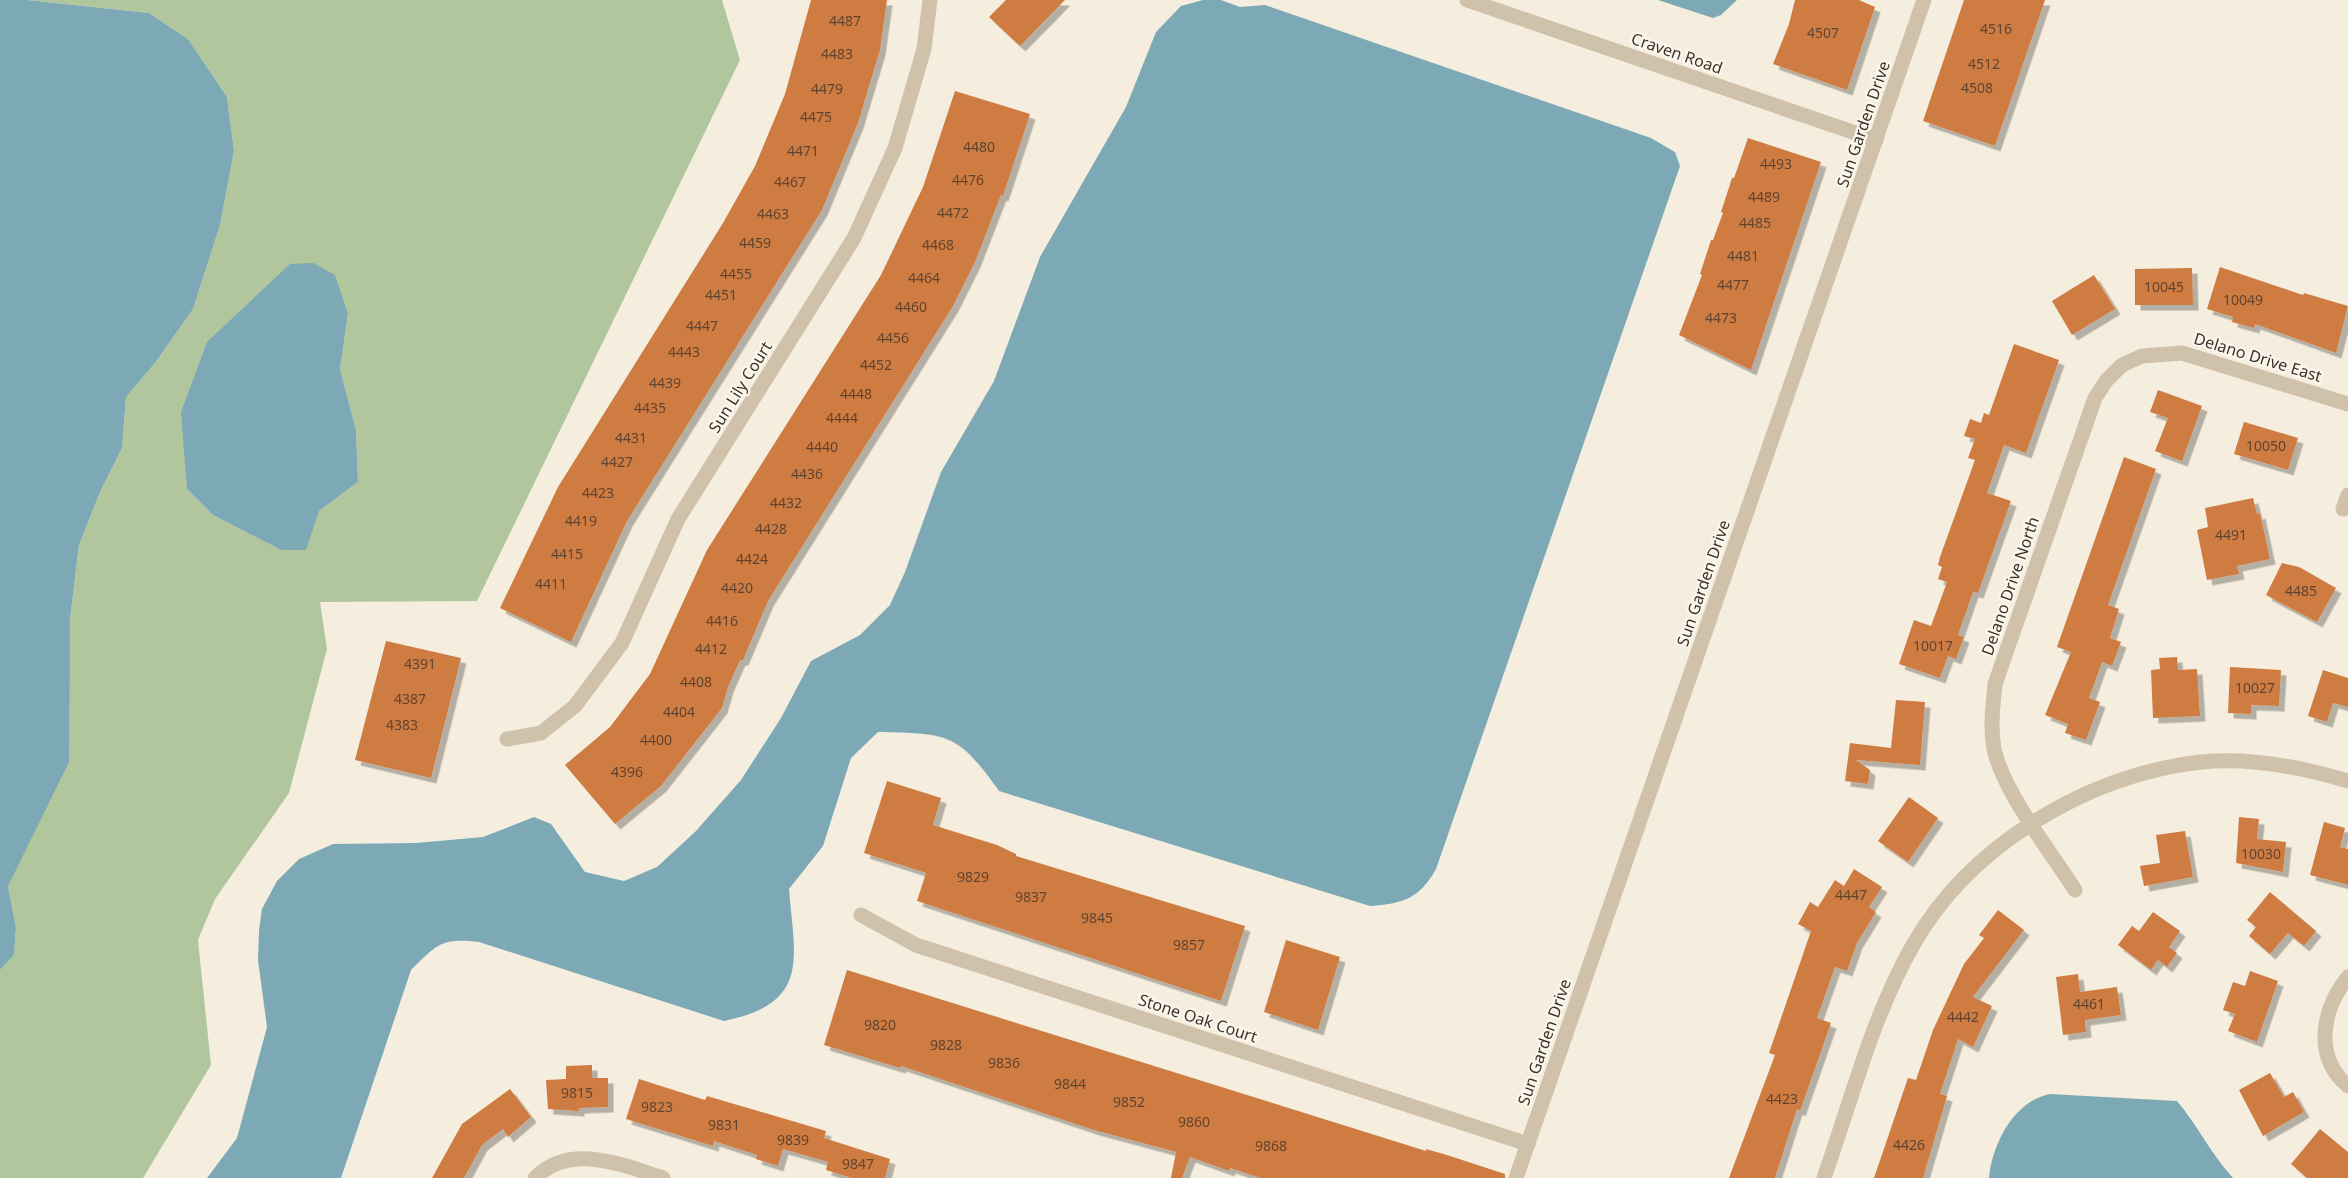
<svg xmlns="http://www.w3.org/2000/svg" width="2348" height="1178" viewBox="0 0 2348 1178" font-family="'Noto Sans',sans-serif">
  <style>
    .green { fill: #b2c69e; fill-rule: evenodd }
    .water { fill: #7ca9b5 }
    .building { fill: #cf7c43; filter: url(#shadow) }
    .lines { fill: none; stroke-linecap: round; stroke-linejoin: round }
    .minor { stroke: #cfc1aa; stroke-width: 15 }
    .labels { text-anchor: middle; stroke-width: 4.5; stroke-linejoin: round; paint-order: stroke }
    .number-label { font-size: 14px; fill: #614430 }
    .street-label { font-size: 16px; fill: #3c322a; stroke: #fcf7ed }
  </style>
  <defs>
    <filter id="shadow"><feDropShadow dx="5.5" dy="5.5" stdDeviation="0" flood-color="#0004"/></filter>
  </defs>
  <rect width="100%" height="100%" fill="#f5eedf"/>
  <path class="green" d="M27,0H722L740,60L477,601L320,602L327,649L289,793L215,899L198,940L211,1065L143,1178H0V970L14,955L16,928L8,886L26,845L70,620L79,545L100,492L122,448L126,397L155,363L193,309L220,225L234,151L227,97L188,39L149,13ZM348,314L340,369L356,430L358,482L319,511L281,550L213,515L187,489Z"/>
  <g class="water">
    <path d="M0,0H27L149,13L188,39L227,97L234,151L220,225L193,309L155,363L126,397L122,448L100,492L79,545L70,620L69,762L8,886L16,928L14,955L0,970Z"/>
    <path d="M1203,0H1221L1240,7L1265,5L1651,138L1675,152L1680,166L1436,869C1420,898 1403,904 1370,906L999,791C957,732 949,734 878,732L851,758L823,846L789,889C795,961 810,1003 724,1021L479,942C441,938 438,944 411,970L341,1178H207L237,1138L267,1027L258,960L259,930L262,909L277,881L299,859L333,844L416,843L483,837L534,817L551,824L585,872L624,881L657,867L696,831L741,780L781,718L811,661L860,635L890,605L905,572L941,472L994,381L1040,257L1126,107L1156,32L1181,6Z"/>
    <path d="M1658,0H1737L1721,15L1713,18Z"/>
    <path d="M313,263L335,275L348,314L340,369L356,430L358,482L319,511L306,550H281L213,515L187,489L181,412L207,342L290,264Z"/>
    <path d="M2050,1094L2177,1101C2198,1126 2211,1154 2233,1178H1989C1992,1144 2014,1101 2050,1094Z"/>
  </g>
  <g class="building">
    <path d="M811,0H887L880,50L858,123L822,210L627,521L571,642L500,608L558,487L723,223L755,166L785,94Z"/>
    <path d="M1006,0H1065L1020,46L989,17Z"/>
    <path d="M1795,0H1859L1875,7L1847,90L1773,64L1789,24Z"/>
    <path d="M1964,0H2045L1995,146L1923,121Z"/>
    <path d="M955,91L1030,114L1003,196L1001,195L975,262L953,306L768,601L743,660H740L728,687L722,708L661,786L615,824L565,765L610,727L650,674L707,550L881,275L923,187Z"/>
    <path d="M1748,138L1821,162L1751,370L1679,335L1702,275L1700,274L1711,240H1713L1723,213L1721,212L1732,178H1734Z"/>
    <path d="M2220,267L2303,295L2304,293L2348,306L2336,353L2255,324L2254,328L2232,322L2233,317L2207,309Z"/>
    <path d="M2192,268L2193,305H2135V269Z"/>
    <path d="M2094,275L2115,309L2072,335L2052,301Z"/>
    <path d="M2014,344L2059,360L2026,453L2004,445L1987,493L2011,501L1978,593L1973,592L1958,635L1964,637L1956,659L1948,656L1940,678L1899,664L1914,620L1931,626L1947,582L1938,579L1942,567L1938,565L1940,557L1975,460L1968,458L1975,439L1964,436L1970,419L1981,423L1984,413L1989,415Z"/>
    <path d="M2158,390L2202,406L2182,461L2155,451L2168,418L2150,412Z"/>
    <path d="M2244,422L2298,438L2288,470L2234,454Z"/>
    <path d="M2124,457L2156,469L2108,605L2119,609L2110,638L2121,642L2112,666L2102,662L2089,698L2100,702L2086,740L2065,733L2068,724L2045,715L2071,652L2057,647Z"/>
    <path d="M2253,498L2257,514L2260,513L2270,559L2237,566L2239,574L2207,580L2197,530L2208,527L2205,508Z"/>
    <path d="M2282,563L2299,567L2336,588L2317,622L2266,595Z"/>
    <path d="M386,641L461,658L431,778L355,760Z"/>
    <path d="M2177,657L2178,670L2197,669L2200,716L2153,718L2151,670L2160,669L2159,658Z"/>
    <path d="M2230,667L2281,670L2279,706L2251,705V714L2228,713Z"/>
    <path d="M2323,670L2348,678V707L2333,703L2327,722L2308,716Z"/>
    <path d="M1896,700L1925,702L1920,765L1856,760L1870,770L1868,784L1845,781L1850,743L1891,748Z"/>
    <path d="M887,781L941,798L933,825L997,845L1016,854V856L1245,926L1221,1001L917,901L926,873L864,853Z"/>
    <path d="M1909,797L1938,818L1908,862L1878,841Z"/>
    <path d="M2239,817L2259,819L2257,839L2286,842L2283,872L2236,863Z"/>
    <path d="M2324,822L2345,828L2340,847L2348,849V885L2310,875Z"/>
    <path d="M2185,831L2193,877L2144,886L2140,866L2160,863L2156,835Z"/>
    <path d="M1854,869L1882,887L1869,907L1876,912L1857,943L1847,971L1835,967L1817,1018L1831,1023L1800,1111L1797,1109L1775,1178H1729L1775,1055L1769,1053L1811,931L1798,924L1810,902L1818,907L1835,880L1844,886Z"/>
    <path d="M2270,892L2316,931L2304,946L2288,933L2270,954L2249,936L2256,927L2247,920Z"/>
    <path d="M1998,910L2024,930L1973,997L1992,1006L1973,1047L1958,1039L1940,1094L1947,1096L1923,1178H1874L1908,1078L1916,1080L1933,1030L1964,964L1984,938L1979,935Z"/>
    <path d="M2153,912L2180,931L2169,947L2177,953L2167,967L2158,960L2151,970L2118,945L2132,926L2139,931Z"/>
    <path d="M1286,940L1340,957L1318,1030L1264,1012Z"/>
    <path d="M847,970L1426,1151V1149L1447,1155L1505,1174V1178H1261L1230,1168L1229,1171L1190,1157L1182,1178H1171L1176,1152L1094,1130L901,1066L900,1068L824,1045Z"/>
    <path d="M2250,971L2278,981L2257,1042L2228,1031L2235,1014L2223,1010L2233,982L2245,986Z"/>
    <path d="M2078,974L2080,992L2117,987L2121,1015L2085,1020L2086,1032L2063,1035L2056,977Z"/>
    <path d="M592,1065V1078H608V1107L579,1108V1111L548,1109L546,1080L566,1079V1066Z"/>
    <path d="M2270,1073L2284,1097L2293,1092L2304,1112L2263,1136L2239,1090Z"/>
    <path d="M639,1079L705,1100L707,1096L826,1131L824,1138L890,1159L885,1178H852L826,1170L828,1162L783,1149L778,1166L756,1159L757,1155L714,1141L713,1146L626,1119Z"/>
    <path d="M510,1089L531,1117L508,1137L503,1129L482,1145L464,1178H432L462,1124Z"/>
    <path d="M2320,1129L2348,1152V1178H2307L2291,1164Z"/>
  </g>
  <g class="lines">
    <g class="minor">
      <path d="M1467,0L1876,140"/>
      <path d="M2343,509L2348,495"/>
      <path d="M507,739L541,733L575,706L622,643L678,519L854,238L895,148L924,49L930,0"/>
      <path d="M2075,890C2050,851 2004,793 1994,749C1990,727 1993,706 1995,684L2095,398L2106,381L2122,365L2142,356L2182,353L2348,404"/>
      <path d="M861,915L916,945L1528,1144"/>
      <path d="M2348,977C2322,1009 2313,1057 2348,1086"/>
      <path d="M535,1178C570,1142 622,1165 663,1178"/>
      <path d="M1516,1178L1924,0"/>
      <path d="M1824,1178C1851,1101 1872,1017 1913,945C1970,845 2087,775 2201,762C2250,757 2301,767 2348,781"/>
    </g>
  </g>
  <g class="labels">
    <g class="number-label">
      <text x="845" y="26">4487</text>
      <text x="1996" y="34">4516</text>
      <text x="1823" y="38">4507</text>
      <text x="837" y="59">4483</text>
      <text x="1984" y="69">4512</text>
      <text x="1977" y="93">4508</text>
      <text x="827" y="94">4479</text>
      <text x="816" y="122">4475</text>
      <text x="979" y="152">4480</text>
      <text x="803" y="156">4471</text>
      <text x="1776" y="169">4493</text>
      <text x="968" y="185">4476</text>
      <text x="790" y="187">4467</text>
      <text x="1764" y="202">4489</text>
      <text x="953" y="218">4472</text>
      <text x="773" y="219">4463</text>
      <text x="1755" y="228">4485</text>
      <text x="755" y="248">4459</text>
      <text x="938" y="250">4468</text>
      <text x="1743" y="261">4481</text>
      <text x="736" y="279">4455</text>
      <text x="924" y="283">4464</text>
      <text x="1733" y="290">4477</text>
      <text x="2164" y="292">10045</text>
      <text x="721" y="300">4451</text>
      <text x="2243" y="305">10049</text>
      <text x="911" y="312">4460</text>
      <text x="1721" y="323">4473</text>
      <text x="702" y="331">4447</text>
      <text x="893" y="343">4456</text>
      <text x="684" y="357">4443</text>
      <text x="876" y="370">4452</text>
      <text x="665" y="388">4439</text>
      <text x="856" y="399">4448</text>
      <text x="650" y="413">4435</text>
      <text x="842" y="423">4444</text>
      <text x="631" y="443">4431</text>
      <text x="2266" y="451">10050</text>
      <text x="822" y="452">4440</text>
      <text x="617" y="467">4427</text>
      <text x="807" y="479">4436</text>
      <text x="598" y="498">4423</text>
      <text x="786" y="508">4432</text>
      <text x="581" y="526">4419</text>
      <text x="771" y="534">4428</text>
      <text x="2231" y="540">4491</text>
      <text x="567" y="559">4415</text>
      <text x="752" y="564">4424</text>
      <text x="551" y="589">4411</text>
      <text x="737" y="593">4420</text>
      <text x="2301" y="596">4485</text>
      <text x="722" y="626">4416</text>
      <text x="1933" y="651">10017</text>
      <text x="711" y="654">4412</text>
      <text x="420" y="669">4391</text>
      <text x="696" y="687">4408</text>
      <text x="2255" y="693">10027</text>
      <text x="410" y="704">4387</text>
      <text x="679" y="717">4404</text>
      <text x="402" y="730">4383</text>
      <text x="656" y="745">4400</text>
      <text x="627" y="777">4396</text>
      <text x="2261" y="859">10030</text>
      <text x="973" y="882">9829</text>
      <text x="1851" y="900">4447</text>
      <text x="1031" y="902">9837</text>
      <text x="1097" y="923">9845</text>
      <text x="1189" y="950">9857</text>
      <text x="2089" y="1009">4461</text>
      <text x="1963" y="1022">4442</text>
      <text x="880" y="1030">9820</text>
      <text x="946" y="1050">9828</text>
      <text x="1004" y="1068">9836</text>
      <text x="1070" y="1089">9844</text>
      <text x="577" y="1098">9815</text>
      <text x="1782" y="1104">4423</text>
      <text x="1129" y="1107">9852</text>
      <text x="657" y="1112">9823</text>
      <text x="1194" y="1127">9860</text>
      <text x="724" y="1130">9831</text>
      <text x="793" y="1145">9839</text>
      <text x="1909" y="1150">4426</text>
      <text x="1271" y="1151">9868</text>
      <text x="858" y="1169">9847</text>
    </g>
    <g class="street-label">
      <text transform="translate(1677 53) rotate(19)" y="6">Craven Road</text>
      <text transform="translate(1863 124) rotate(-71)" y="6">Sun Garden Drive</text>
      <text transform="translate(2258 357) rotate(17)" y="6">Delano Drive East</text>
      <text transform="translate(740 387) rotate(-58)" y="6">Sun Lily Court</text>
      <text transform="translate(1703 583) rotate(-71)" y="6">Sun Garden Drive</text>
      <text transform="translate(2010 586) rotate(-71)" y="6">Delano Drive North</text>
      <text transform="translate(1198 1018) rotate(18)" y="6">Stone Oak Court</text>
      <text transform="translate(1544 1042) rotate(-71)" y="6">Sun Garden Drive</text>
    </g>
  </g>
</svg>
